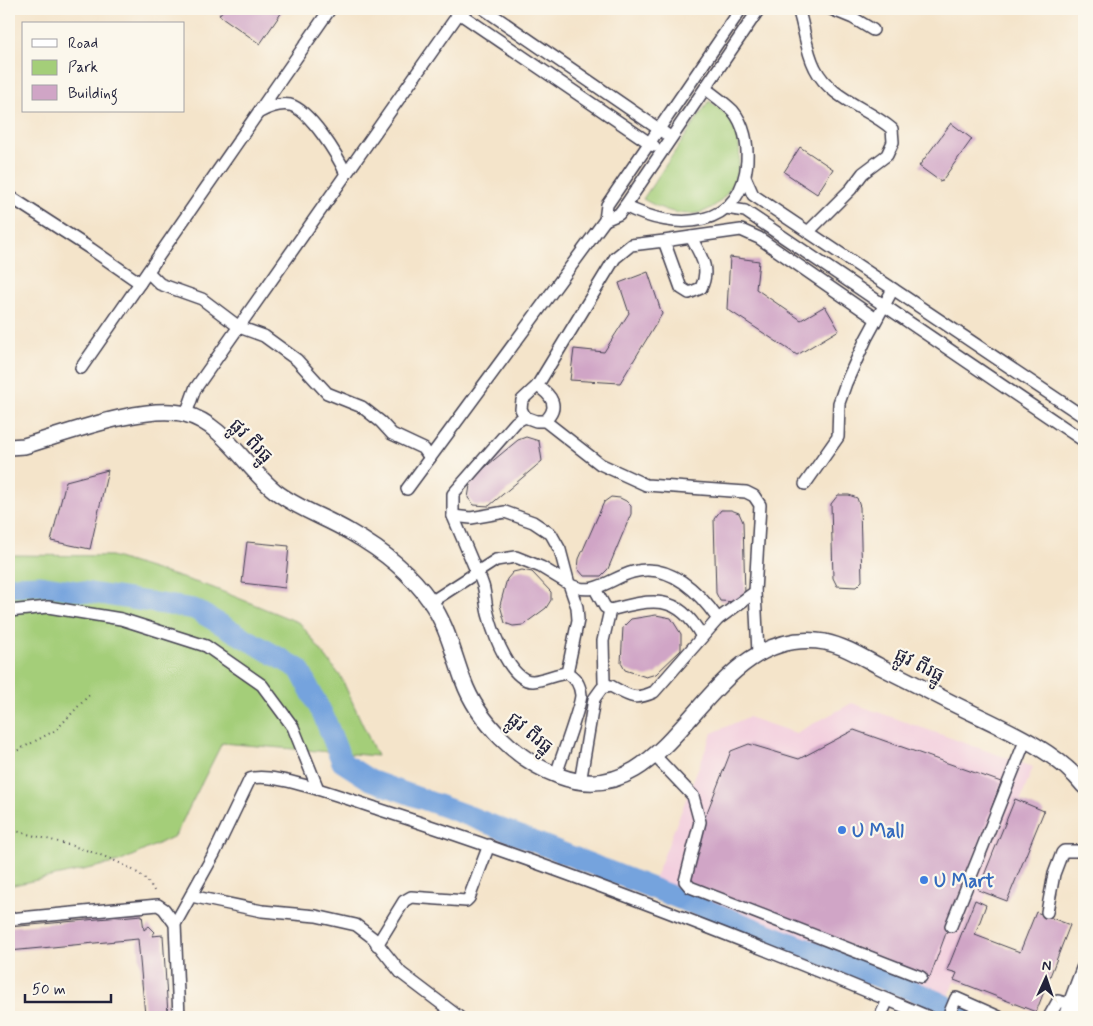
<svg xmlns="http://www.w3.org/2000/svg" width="1093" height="1026" viewBox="0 0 1093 1026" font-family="Mynerve,'Noto Sans Khmer',sans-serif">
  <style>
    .built { fill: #f3cfde }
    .green { fill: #a4ce79; stroke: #63785a }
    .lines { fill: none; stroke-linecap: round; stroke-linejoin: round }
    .river { stroke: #74a3dd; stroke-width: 21 }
    .building { fill: #d0a5c6 }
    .minor-casing { stroke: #423f50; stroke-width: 14 }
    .major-casing { stroke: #423f50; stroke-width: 18 }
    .path { stroke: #423f50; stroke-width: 2; stroke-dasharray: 1 4; stroke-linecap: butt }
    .minor { stroke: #fff; stroke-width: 11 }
    .major { stroke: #fff; stroke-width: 15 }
    .shop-dot { fill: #3f7fe0; stroke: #fbf7ec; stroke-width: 2 }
    .labels { text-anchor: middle; stroke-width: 4.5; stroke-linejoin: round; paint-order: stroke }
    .street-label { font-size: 19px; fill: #22223b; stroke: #fbf7ec }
    .shop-label { font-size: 19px; font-weight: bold; fill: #366cbe; stroke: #fbf7ec; text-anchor: start }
  </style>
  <rect width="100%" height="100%" fill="#fbf7ec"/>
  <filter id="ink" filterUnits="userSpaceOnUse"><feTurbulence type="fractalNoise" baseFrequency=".02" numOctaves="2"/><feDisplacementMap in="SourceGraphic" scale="10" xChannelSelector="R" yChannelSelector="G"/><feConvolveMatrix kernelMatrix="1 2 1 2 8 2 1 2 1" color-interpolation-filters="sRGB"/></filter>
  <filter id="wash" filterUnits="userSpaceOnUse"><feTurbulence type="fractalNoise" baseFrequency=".0096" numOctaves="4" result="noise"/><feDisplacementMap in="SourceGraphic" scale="20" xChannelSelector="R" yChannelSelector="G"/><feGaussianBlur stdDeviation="1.12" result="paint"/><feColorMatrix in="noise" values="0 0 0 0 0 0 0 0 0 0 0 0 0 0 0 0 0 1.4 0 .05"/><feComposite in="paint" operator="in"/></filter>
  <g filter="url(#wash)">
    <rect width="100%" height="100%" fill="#f4e4ca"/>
    <path class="built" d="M852,703L1033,767L944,1009L649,893L712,733L748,717L796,733Z"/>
    <g class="green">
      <path d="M709,101C715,106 723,110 727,116C751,145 739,197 705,211C684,219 660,209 643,199Z"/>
      <path d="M9,555L111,556L211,587L300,623L341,677L377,756L222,743L175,836L119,862L9,886Z"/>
    </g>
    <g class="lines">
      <path class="river" d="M9,586L40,585L194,609L299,669L324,717L342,762L370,780L469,816L926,996L969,1017"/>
    </g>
    <g id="blocks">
      <g class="building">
        <path d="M224,9H284L260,44L219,15Z"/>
        <path d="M951,123L972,139L941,182L919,166Z"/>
        <path d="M800,147L833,169L817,194L784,172Z"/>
        <path d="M730,257L759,261L756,289L801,320L825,306L839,330L797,355L727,309Z"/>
        <path d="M648,272L662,314L620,383L570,380L574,349L604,352L629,313L619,283Z"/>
        <path d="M526,437L539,441L542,461L489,506L474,505L468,498L471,479L518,440Z"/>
        <path d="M108,470L90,549L51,541L66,481Z"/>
        <path d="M838,495H849L857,498L860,507L862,581L856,587L837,586L833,578L831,504Z"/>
        <path d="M611,497L620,498L626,501L631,506V514L608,569L601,576H584L578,569L579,559L604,502Z"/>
        <path d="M721,510H731L739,513L743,522L745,595L738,602L720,601L716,593L714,519Z"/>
        <path d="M247,542L289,546L285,588L242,583Z"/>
        <path d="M522,570L532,572L551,592V600L546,608L523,625L513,626L505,623L500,605L507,579L513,572Z"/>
        <path d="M656,615L671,618L681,634V650L656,674L646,677L625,670L621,663L623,627L631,619Z"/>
        <path d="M854,730L1001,782L930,977L681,879L731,751L749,744L799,759Z"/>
        <path d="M1015,799L1044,811L1007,901L978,890Z"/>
        <path d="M975,900L986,905L975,935L1020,952L1036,912L1070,925L1036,1012L954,980L957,973L947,970Z"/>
        <path d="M142,915L144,930L149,926L155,932L152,936L163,935L168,1015H145L138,939L9,951V927Z"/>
      </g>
    </g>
  </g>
  <g filter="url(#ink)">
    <use href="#blocks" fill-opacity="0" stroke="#423f50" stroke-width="1"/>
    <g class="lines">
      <g class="minor-casing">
        <g id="minor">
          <path d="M453,9L654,146"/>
          <path d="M484,9L666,134"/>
          <path d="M798,9C805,28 805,49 815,68C830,99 868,108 892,129L893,142L887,155L863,173L851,189L808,232"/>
          <path d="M831,9L853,18L873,30"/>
          <path d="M260,112C269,107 279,103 290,105C310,110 338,156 346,174"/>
          <path d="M745,177L753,195L1084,417"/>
          <path d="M9,196L91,249L140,283"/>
          <path d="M625,206C675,232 742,230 747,161C748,144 744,124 733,111C725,103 715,96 706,89"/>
          <path d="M726,208L745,211L1084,441"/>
          <path d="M605,220L619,214L625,206L759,9"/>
          <path d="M691,237L741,230L759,238L876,319"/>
          <path d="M148,272L160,284L202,299L239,327L264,336L297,360L327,393L362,407L381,422L392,434L424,449L430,458"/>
          <path d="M81,368L330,9"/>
          <path d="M537,386L615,258L631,245L664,241L681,288L689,293L701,288C711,268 700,255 691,237L664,241"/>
          <path d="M186,414L195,389L462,9"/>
          <path d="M525,417L521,409L522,400L537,386C552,395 560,407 545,421"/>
          <path d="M805,484L838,437L839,403L846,383L866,339L893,289"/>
          <path d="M407,489L605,220L607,205L741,9"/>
          <path d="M453,516L471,518L505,512L533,522L551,534L560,550L569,584C594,598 610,578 633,572C669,562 699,592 718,619"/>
          <path d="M595,589L605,607L610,610C652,599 677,593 701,635"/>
          <path d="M431,602L496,560L516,557L541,567L569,584L577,607L578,620L567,673"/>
          <path d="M9,611L48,607L121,619L206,646L262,685L293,727L318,789"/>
          <path d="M608,686L604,682L603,641L610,610"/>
          <path d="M655,756L693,796L700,822L685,881L690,887L921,977"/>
          <path d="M556,775C560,761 581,706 581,695C580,685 575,677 567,673C556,674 544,680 533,681C511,682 494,635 489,617C484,602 487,586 477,573L453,516V494L516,422L525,417L536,421H545L600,464L646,485L746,492L754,496L760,505L755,592L758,653"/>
          <path d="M580,783L594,699L602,688L611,686C629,696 634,701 654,692L718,619L755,592"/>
          <path d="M191,896L262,911L316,916L356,925L373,938L401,973L459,1017"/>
          <path d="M1047,912L1054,874L1062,853L1064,851H1084"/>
          <path d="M9,919L158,905L164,909L175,924"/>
          <path d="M951,926L1025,741"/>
          <path d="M377,945L404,901L411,897L466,901L469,898L489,845"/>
          <path d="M179,1017L175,924L214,854L250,779C271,770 354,801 378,809C565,869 748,941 929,1017"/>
          <path d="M880,1017L888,1000"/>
          <path d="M948,1017L956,998L999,1017"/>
          <path d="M1049,1017L1058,1001L1084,1008"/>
        </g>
      </g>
      <g class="major-casing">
        <g id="major">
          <path d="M9,447L24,446C65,434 146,403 185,414C224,424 245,467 275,491C298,509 325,517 350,532C380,549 411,573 430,601C447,625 453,653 463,680C478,722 518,761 559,776C677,820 703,621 825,642C844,646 862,657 879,666C903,678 927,690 950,702C993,724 1054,747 1084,786"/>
          <path d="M1066,1017L1084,969"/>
        </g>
      </g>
      <g class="path">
        <path d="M9,755L56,730L91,693"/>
        <path d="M9,829C42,839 146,858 155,894"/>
      </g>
      <use href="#minor" class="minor"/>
      <use href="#major" class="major"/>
    </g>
  </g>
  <g class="shop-dot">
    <circle cx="842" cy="830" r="5"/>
    <circle cx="924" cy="880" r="5"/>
  </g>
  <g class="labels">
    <g class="street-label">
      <text transform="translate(252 440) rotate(46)" y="7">ផ្លូវ ពីរធ្នូ</text>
      <text transform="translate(920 664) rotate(27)" y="7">ផ្លូវ ពីរធ្នូ</text>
      <text transform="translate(531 732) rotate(39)" y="7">ផ្លូវ ពីរធ្នូ</text>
    </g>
    <g class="shop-label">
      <text x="852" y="837">U Mall</text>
      <text x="934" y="887">U Mart</text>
    </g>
  </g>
  <rect width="1093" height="1026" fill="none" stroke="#fbf7ec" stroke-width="30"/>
  <rect x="22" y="22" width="162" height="90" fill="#fbf7ec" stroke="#a4a2a5"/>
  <rect x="32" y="39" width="25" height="8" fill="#ffffff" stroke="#a4a2a5"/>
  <text x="68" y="48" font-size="15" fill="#22223b">Road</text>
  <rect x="32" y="60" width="25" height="15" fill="#a4ce79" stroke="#a4a2a5"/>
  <text x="68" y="72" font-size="15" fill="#22223b">Park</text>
  <rect x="32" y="85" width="25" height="15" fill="#d0a5c6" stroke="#a4a2a5"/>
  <text x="68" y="98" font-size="15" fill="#22223b">Building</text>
  <g transform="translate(1046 978) rotate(3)" stroke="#fbf7ec" stroke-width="4" paint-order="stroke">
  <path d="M0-4L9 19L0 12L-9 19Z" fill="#22223b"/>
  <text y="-8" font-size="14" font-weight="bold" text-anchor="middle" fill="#22223b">N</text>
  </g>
  <path d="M25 994v8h86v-8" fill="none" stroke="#22223b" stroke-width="2.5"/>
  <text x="32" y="994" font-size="15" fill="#22223b" stroke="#fbf7ec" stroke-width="4" paint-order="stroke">50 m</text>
</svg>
